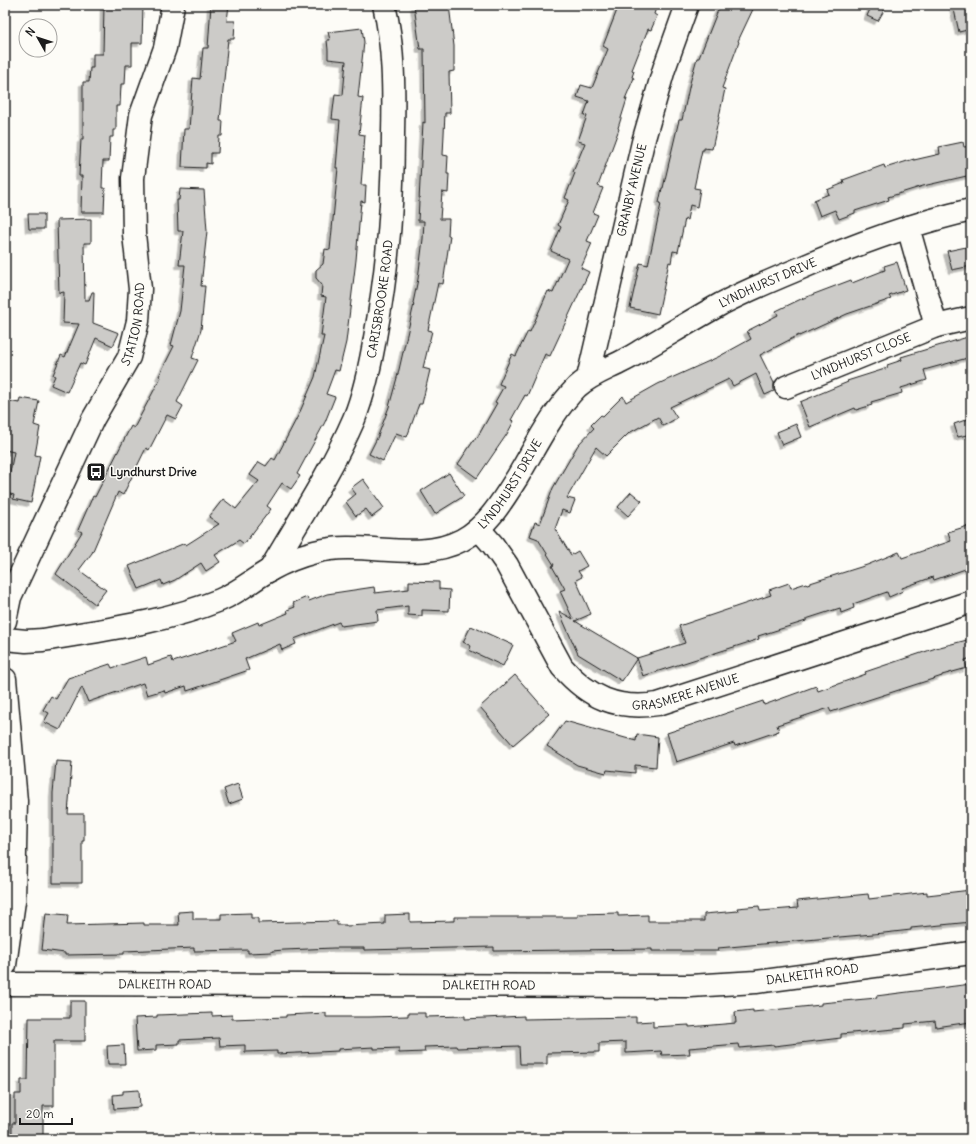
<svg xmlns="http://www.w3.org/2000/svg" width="976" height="1144" viewBox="0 0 976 1144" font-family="Delius,sans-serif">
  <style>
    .building { fill: #cccbc8; stroke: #1c1c1c; filter: url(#shadow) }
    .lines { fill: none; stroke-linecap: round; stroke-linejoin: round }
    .minor-casing { stroke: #1c1c1c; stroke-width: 25 }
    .major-casing { stroke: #1c1c1c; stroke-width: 25 }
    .minor { stroke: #fdfcf7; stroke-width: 22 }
    .major { stroke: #fdfcf7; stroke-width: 22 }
    .labels { text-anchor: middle; stroke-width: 3; stroke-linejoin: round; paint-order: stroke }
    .street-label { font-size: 12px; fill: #1c1c1c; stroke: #fdfcf7 }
    .poi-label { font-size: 12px; font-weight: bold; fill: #1c1c1c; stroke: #fdfcf7; text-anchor: start }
  </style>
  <defs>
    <filter id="shadow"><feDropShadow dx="-3.5" dy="3.5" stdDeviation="0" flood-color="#0004"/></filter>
  </defs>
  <rect width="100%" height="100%" fill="#fdfcf7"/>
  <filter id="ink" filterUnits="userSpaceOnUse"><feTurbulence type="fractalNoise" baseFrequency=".025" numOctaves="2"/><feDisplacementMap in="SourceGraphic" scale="8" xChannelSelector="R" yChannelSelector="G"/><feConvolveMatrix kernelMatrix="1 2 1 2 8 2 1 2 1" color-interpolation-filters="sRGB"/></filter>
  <g filter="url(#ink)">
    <g class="building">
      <path d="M104,5H143L142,43H132V65H126L125,84H121L120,106H116V130H113V137H110L109,161H103L102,188H105L104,212H81L82,176H79L81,139H83V82H89L90,68H93V54H103Z"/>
      <path d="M211,5H229L227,21H235L234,39H228L220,121H223L222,136H219L218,153H211V164L206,163V168L182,167L184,129H189L193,78L200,79L203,48H208Z"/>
      <path d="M414,5H449L454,46V71L449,72L450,113H445L443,155L448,156L447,174H449L448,193L442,192L440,219H449L448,236H450L443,284L438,283L428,330L432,331L423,368L430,370L422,404H419L407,437L396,433L383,461L369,454L378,436L389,407L398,374L414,304L413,303L418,279L423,239L424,221H418L423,122L425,123L424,49H420Z"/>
      <path d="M619,5H657L654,14L657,16L651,30L648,29L632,70L634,71L632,77L634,78L625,99H627L618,128L619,129L598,186L603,188L593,213L598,215L587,241L592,243L581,268L589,272L550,356L545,354L527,396L525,395L511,420L514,421L507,434L477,478L458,464L476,437L477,438L497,403L495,402L504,386L499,384L512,354L516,356L528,331L530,332L548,291L553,293L568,259L551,251L561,227L558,225L569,200L565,198L575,173L573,172L585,143L578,141L587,116L584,115L589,101L577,97L581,85L592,88L608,49L603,46Z"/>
      <path d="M720,5H755L738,41L739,42L722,88L725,89L712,149L704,148V150H702L694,188L700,189L697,207L690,205L687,220L685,219L678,252L673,251L671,263L669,262L658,314L630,308L640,263L648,265L661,204L659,203L662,188H663L679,120H682L690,83L697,58H699Z"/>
      <path d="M872,5H887L878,21L867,16Z"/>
      <path d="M953,5H971V29L959,32Z"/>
      <path d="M362,28L364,42L358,97L363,98L359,134L365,135L361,185H366L365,202L361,201L356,260L346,342L339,371L335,370L326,394L335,397L325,422L297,474L300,476L291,489L282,483L267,506L271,509L244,544L239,540L215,555L220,562L206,571L201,563L175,580L163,585L161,580L139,589L129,566L185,543L186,545L219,524L209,517L223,499L236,509L259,481L250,475L259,462L266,466L272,458L275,460L299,414L315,377L324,336H321L326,297L321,296L322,285L316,278V270L323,264L325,249L330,250L338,168H336L340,120L332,119L335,94L343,95L346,61L328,59V50L327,40H330L328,32Z"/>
      <path d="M963,142L964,147L971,146V175L923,186L888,197L889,200L855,211V213L839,219L835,210L820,216L814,200L829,194L827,190L844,183L843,180L884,165L885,168L914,159V160L940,154L939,147Z"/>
      <path d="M180,189L204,190L207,231L201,286H205L201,330L192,358L198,360L177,402L183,406L176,419L167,415L149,450L146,448L123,495L118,492L92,553L79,570L106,590L95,604L56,574L82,532L78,530L93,496L95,497L131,426L134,428L161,377L159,376L174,346L171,345L180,311L185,265H179L183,231H178L177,200H179Z"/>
      <path d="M28,214H44V229H29Z"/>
      <path d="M91,219V243H84L85,300H89L92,292H94L93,323L119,333L113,346L96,338L85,365L80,363L67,392L51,385L55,376L53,375L61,355L65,357L79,324L63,323L64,292L59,293L57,220Z"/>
      <path d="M971,246V266L952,270L947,251Z"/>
      <path d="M897,262L906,290L889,296L891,299L847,314L799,336V335L760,355L774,383V391L765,395L756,374L733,386L729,379L670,407L677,418L663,426L658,417L629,433L606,456L596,447L567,498L575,500L570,513L562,510L555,529L571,555L578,551L587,566L578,571L582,577L576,580L591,614L575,621L637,658L622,681L578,654L559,611L573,619L560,591L565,589L552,566L554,565L538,539L530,536L535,522L540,524L553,488L578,445L594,428L591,425L601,415L603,416L623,396L626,402L658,384L718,357L751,339L747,331L778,315L776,311L801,299L851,280L852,283L885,270L884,266Z"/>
      <path d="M971,336V357L924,370L927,380L901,388L902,393L871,402L872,405L856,410L855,408L810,427L800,402L848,382L847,381L888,368L887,365L902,360L901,357Z"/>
      <path d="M20,398L39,401L34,425L40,427L35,455L40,456L31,503L13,499L14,495L6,493L14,452L5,450V416L8,401L19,403Z"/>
      <path d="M971,418V434L958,437L954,424Z"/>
      <path d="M796,424L801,437L782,445L777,432Z"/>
      <path d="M449,473L464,496L435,514L421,491Z"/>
      <path d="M363,479L384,508L372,517L366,509L356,516L346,502L356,494L351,488Z"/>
      <path d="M631,492L642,501L628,516L618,507Z"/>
      <path d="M971,525V567L934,580L933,577L902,588L903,591L889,597L887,592L853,604L854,608L841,613L840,608L806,619V621L758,636L759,639L643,676L637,658L685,643L679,626L771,595L769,590L789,583L791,588L806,583L807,584L867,565L899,552L902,558L951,541L948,532Z"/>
      <path d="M409,581L439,582V589L450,590L449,611L422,610V616L408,615V606L377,610L378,621L341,626L339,622L294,639L296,644L282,650L280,644L245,659L249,670L187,691L186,686L165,693L164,690L147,695L143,683L88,702L82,687L60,730L44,722L49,713L43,710L51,696L56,699L68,678L110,664L112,668L146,657L148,665L171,657L173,662L236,641L232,633L258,622L259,625L288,613L287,610L295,607L293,603L307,597L309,601L327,594L374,587L375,593L409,589Z"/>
      <path d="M471,626L513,645L503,666L469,650L471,646L463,642Z"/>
      <path d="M971,639V658L965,660L967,668L942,675V676L831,712L829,708L777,725L779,731L735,746L734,743L676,762L667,733L763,701L764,705L816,686L818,691L866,674L865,672L936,648Z"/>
      <path d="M515,675L549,714L513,745L480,707Z"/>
      <path d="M565,721L636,741L637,734L658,737L656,767L635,765V773L607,770L606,773L577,765L547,746Z"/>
      <path d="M56,761L72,762L68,814H84V841H82V883H53V793Z"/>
      <path d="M238,784L243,799L229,804L224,789Z"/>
      <path d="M971,890V922L911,928V930L884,933L718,948L719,951H652V949L494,951V947L364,950V948H334L284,950L272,951V952L248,953V950L194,951V948L124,951V954L65,955V953L42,950L46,913L68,915L67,925L144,923V925H179L178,912L193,911V919H221V914L251,913V918H258V923L337,921V925H346V926L385,924V915L410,914V922L454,921V917H578V914L618,913V916L648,915V921H704V914L738,911L737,908L759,906L760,911L798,908L797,901L868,894L869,899L927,892V895Z"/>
      <path d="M971,984V1022L936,1027L935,1021L905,1024V1028L841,1034V1038L774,1046V1045L739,1048L738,1044L689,1048L690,1054L662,1055L661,1051L626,1053V1042L599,1043V1052L547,1053V1064H520L519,1046L457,1048L456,1046L424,1047L425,1052L399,1053V1048L374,1049V1047L338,1049V1051L277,1054V1051L245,1052V1045L220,1046L219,1038L179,1040V1044L156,1045V1050L137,1051L135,1018L157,1017V1015L212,1013V1016L232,1015V1019L286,1017V1015L326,1013V1017H369L408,1016V1013H425V1017L465,1016V1019L524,1016V1019L636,1017V1022L653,1021V1027L689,1025V1027L736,1023L735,1012L753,1010V1012L821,1005V1003L877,998L876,996Z"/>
      <path d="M70,1001H85V1041H54V1106H43V1139H12V1123H15V1094H21V1080H28L29,1018H70Z"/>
      <path d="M124,1045L125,1064H108L107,1046Z"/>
      <path d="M139,1090L140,1107L114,1109L113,1095L123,1094V1091Z"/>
    </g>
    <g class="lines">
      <g class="minor-casing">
        <g id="minor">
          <path d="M908,227L936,326"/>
          <path id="s1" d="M588,378L643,142L664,69L687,5"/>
          <path id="s2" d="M786,387L936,326L971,318"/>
          <path id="s3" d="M479,529L493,545L507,565L562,667C589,698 617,710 658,704L971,602"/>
          <path id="s4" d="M270,570C299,520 331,472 354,419C365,392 371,362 376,332C388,267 393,201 393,134C394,92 394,46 384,5"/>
          <path id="s5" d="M5,639L26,641L43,640C102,630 163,623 220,600C239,592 252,580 270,570C284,562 299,556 315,552C363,539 416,564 462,540C488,526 503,500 518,476C536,446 552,412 577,387C589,376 605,370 619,363C627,359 635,355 642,350C668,335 694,319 721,304C744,292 770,281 794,271C851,246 910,224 971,210"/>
          <path id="s6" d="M5,984L690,986L756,982L971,953"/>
        </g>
      </g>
      <g class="major-casing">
        <g id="major">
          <path id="s7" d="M5,621L10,597L30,554L93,419L129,357L138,321L140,289L134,234L133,178L141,115L165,48L173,5"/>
          <path d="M5,679L16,801L14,901L5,965"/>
        </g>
      </g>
      <use href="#minor" class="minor"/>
      <use href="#major" class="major"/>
    </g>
  </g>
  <defs>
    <g id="bus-square" transform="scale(1)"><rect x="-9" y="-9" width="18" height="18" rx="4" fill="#1c1c1c" stroke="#fdfcf7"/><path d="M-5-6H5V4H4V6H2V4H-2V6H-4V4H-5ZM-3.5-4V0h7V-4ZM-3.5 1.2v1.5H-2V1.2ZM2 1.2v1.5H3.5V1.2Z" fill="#fff"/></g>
  </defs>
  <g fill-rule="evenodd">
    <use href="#bus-square" x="96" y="472"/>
  </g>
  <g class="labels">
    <g class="street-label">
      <text dy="4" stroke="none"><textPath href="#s1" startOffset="193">GRANBY AVENUE</textPath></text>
      <text dy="4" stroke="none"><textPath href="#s5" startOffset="887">LYNDHURST DRIVE</textPath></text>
      <text dy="4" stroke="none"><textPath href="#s4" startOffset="296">CARISBROOKE ROAD</textPath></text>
      <text dy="4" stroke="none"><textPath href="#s7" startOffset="326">STATION ROAD</textPath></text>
      <text dy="4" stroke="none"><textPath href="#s2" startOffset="81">LYNDHURST CLOSE</textPath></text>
      <text dy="4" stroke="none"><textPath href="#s5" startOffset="551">LYNDHURST DRIVE</textPath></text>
      <text dy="4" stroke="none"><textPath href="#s3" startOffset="299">GRASMERE AVENUE</textPath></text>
      <text dy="4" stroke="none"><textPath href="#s6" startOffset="808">DALKEITH ROAD</textPath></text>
      <text dy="4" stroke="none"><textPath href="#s6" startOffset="160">DALKEITH ROAD</textPath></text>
      <text dy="4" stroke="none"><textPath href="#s6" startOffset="484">DALKEITH ROAD</textPath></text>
    </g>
    <g class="poi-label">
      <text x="110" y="476">Lyndhurst Drive</text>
    </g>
  </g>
  <rect width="976" height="1144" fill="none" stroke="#fdfcf7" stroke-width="20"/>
  <rect x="10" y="10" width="956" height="1124" fill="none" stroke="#1c1c1c" stroke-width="1.5" filter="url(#ink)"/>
  <g transform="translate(38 38) rotate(309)"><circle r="19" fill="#fdfcf7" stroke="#a3a29f"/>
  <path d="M0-3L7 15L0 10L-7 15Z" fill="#1c1c1c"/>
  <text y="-6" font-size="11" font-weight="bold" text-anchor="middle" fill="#1c1c1c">N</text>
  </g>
  <path d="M20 1118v6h52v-6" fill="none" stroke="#1c1c1c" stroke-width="2"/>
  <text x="26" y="1118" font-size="12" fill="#1c1c1c" stroke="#fdfcf7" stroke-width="3" paint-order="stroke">20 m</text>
</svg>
